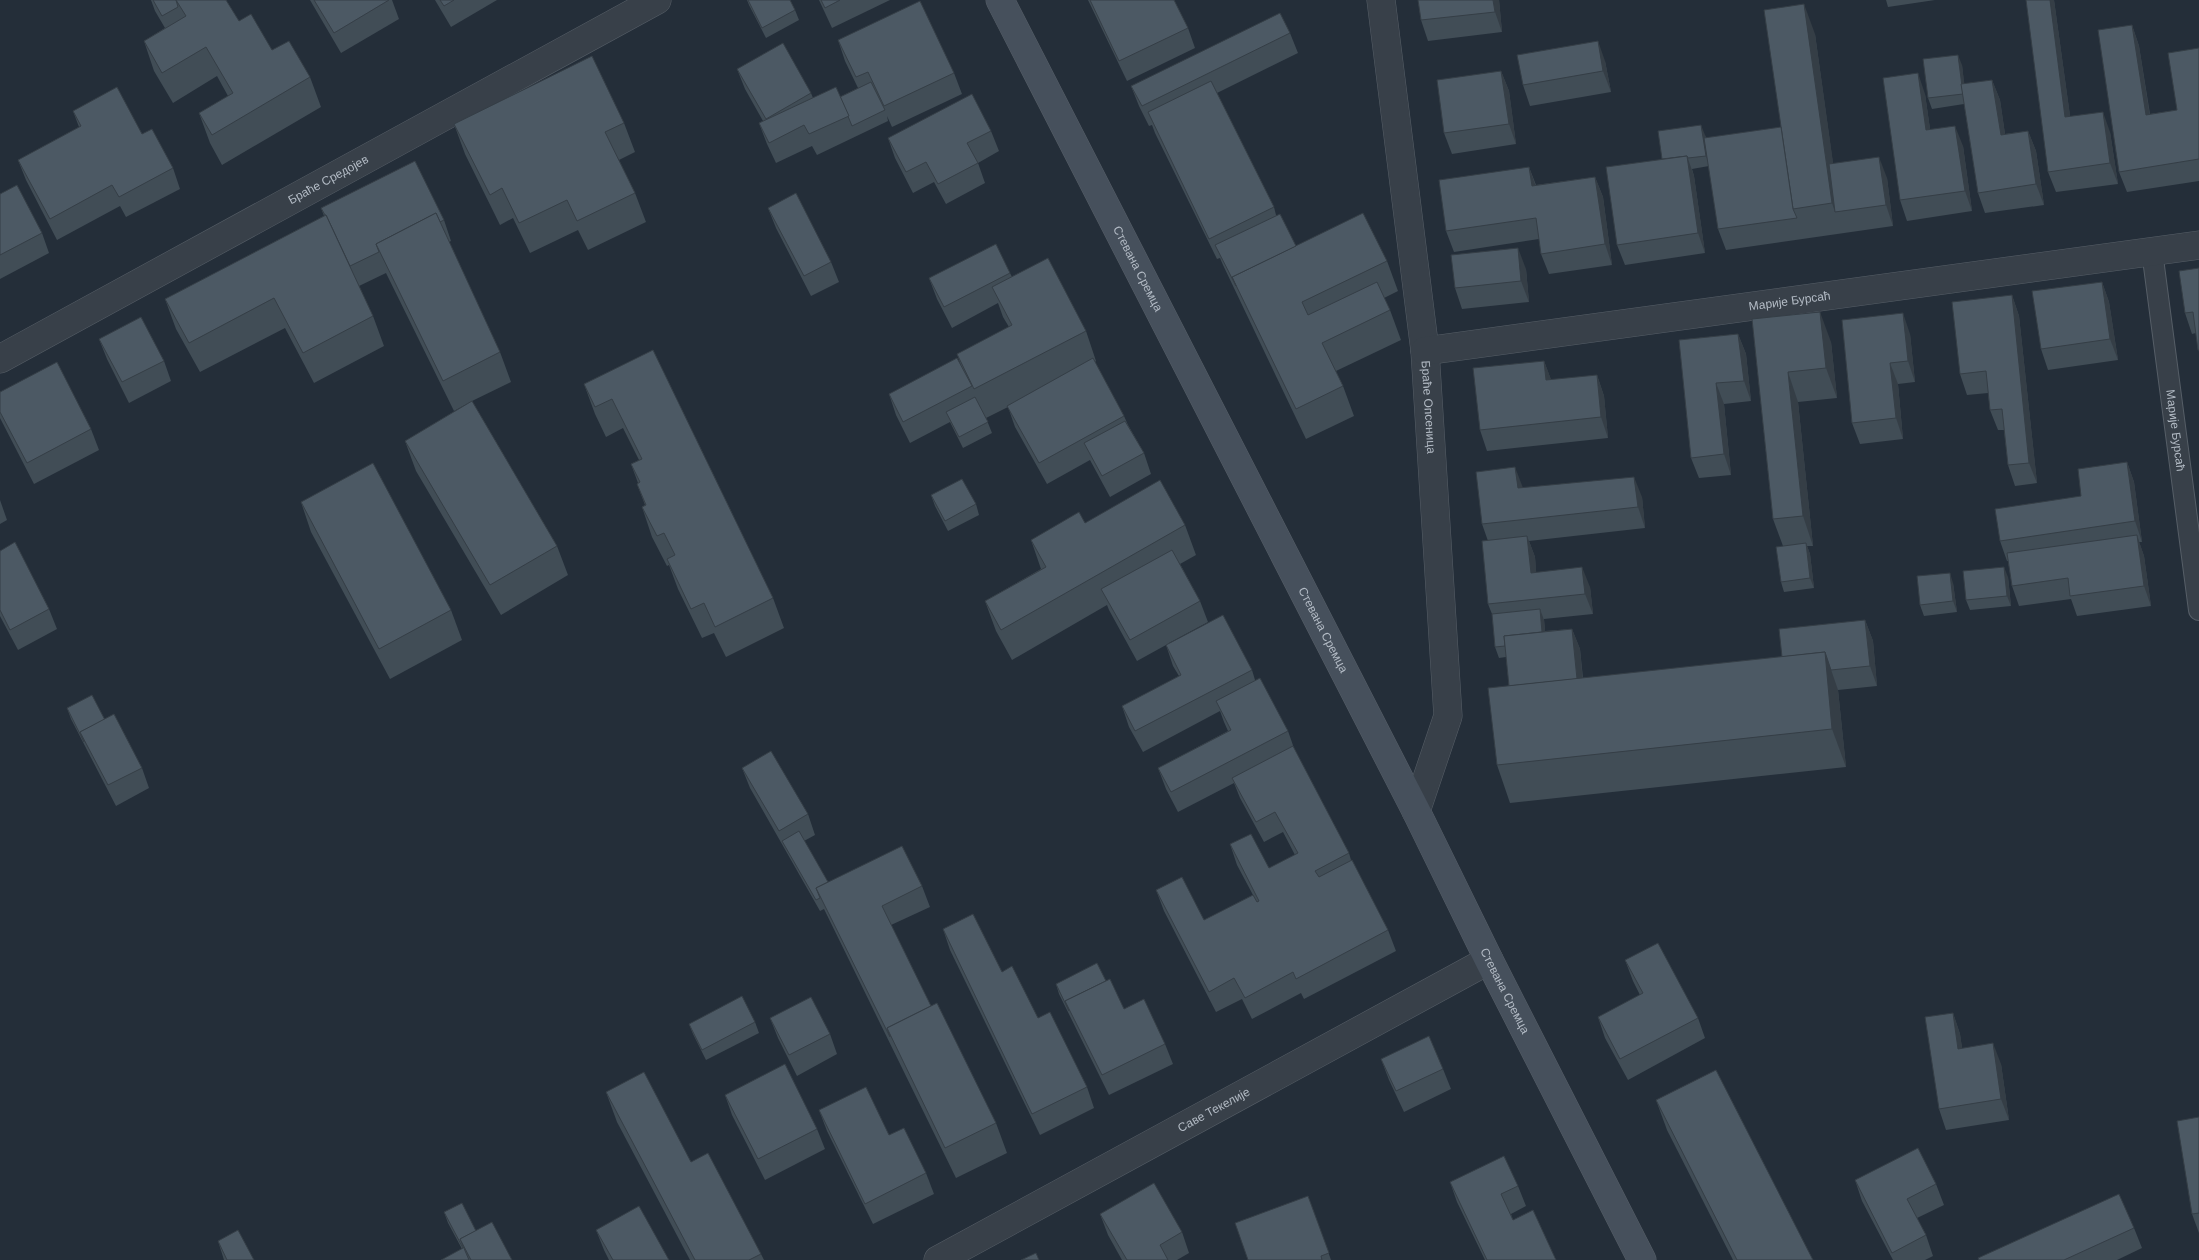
<svg xmlns="http://www.w3.org/2000/svg" width="2199" height="1260" viewBox="0 0 2199 1260" font-family="Helvetica,sans-serif">
  <style>
    .lines { fill: none; stroke-linecap: round; stroke-linejoin: round }
    .lane-casing { stroke: #565e67; stroke-width: 22 }
    .street-casing { stroke: #565e67; stroke-width: 29 }
    .secondary-casing { stroke: #565e67; stroke-width: 29 }
    .lane { stroke: #384049; stroke-width: 20 }
    .street { stroke: #384049; stroke-width: 28 }
    .secondary { stroke: #46505c; stroke-width: 28 }
    .wall { fill: #414d56 }
    .shaded-wall { fill: #353e46 }
    .building { fill: #4c5964; stroke: #353e46 }
    .labels { text-anchor: middle; stroke-width: 4; stroke-linejoin: round; paint-order: stroke }
    .street-label { font-size: 12px; fill: #b3bbc5; stroke: #1d252e }
  </style>
  <rect width="100%" height="100%" fill="#242e39"/>
  <g class="lines">
    <g class="lane-casing">
      <g id="lane">
        <path id="s1" d="M2152,251L2199,610"/>
      </g>
    </g>
    <g class="street-casing">
      <g id="street">
        <path id="s2" d="M1381,0L1425,351L1448,716L1416,811"/>
        <path id="s3" d="M1425,351L2199,245"/>
        <path id="s4" d="M0,359L657,0"/>
        <path id="s5" d="M938,1260L1489,960"/>
      </g>
    </g>
    <g class="secondary-casing">
      <g id="secondary">
        <path id="s6" d="M1000,0L1416,811L1489,960L1642,1260"/>
      </g>
    </g>
    <use href="#lane" class="lane"/>
    <use href="#street" class="street"/>
    <use href="#secondary" class="secondary"/>
  </g>
  <g class="wall">
    <path d="M151,0H226L239,21L272,50L310,77L321,107L222,165L210,143L199,113L228,96L217,76L173,103L154,71L144,41L165,28L155,11Z"/>
    <path d="M310,0H392L399,19L341,53Z"/>
    <path d="M435,0H497L451,27Z"/>
    <path d="M747,0H790L795,10L799,20L766,38L749,5Z"/>
    <path d="M819,0H890L832,28Z"/>
    <path d="M1088,0H1174L1188,28L1195,48L1127,81Z"/>
    <path d="M1418,0H1499L1502,32L1428,41L1421,20Z"/>
    <path d="M1886,0H1935L1888,7Z"/>
    <path d="M2054,0L2070,116L2110,132L2118,184L2056,192L2048,172Z"/>
    <path d="M2132,25L2139,46L2150,114L2177,110L2199,48V181L2127,192L2119,172Z"/>
    <path d="M1290,33L1298,53L1217,93L1274,207L1276,215L1296,246L1387,261L1398,291L1384,298L1390,310L1401,340L1336,371L1343,386L1354,416L1306,439L1223,265L1220,258L1217,259L1155,133L1152,125L1149,126L1139,106L1131,86Z"/>
    <path d="M1815,34L1833,164L1887,178L1893,226L1726,250L1718,229L1709,166L1692,169L1694,176L1705,253L1625,265L1617,245L1662,159L1705,135L1706,138L1781,127Z"/>
    <path d="M838,40L954,73L962,94L892,127L887,116L888,121L817,155L812,146L776,163L767,144L759,123L763,121L745,89L737,69L811,93L813,98L840,97L858,88L845,61Z"/>
    <path d="M1605,61L1611,92L1530,106L1523,85Z"/>
    <path d="M1962,65L1964,84L1992,80L2000,100L2005,134L2028,131L2036,151L2044,205L1985,213L1978,193L1964,104L1932,109L1928,98Z"/>
    <path d="M1501,71L1509,91L1516,144L1452,154L1444,133Z"/>
    <path d="M1925,94L1930,129L1963,146L1972,211L1907,221L1900,200Z"/>
    <path d="M73,111L142,134L173,168L180,189L126,217L120,206L57,240L26,180L18,160L79,127Z"/>
    <path d="M624,123L635,152L619,160L635,193L646,222L588,250L578,230L530,253L513,218L500,225L465,154L454,124Z"/>
    <path d="M991,131L999,151L978,163L985,183L946,204L934,182L913,193L895,158L888,138Z"/>
    <path d="M1529,167L1536,185L1595,177L1603,197L1612,265L1549,274L1541,254L1539,239L1454,252L1446,231Z"/>
    <path d="M0,194L42,233L49,253L0,279Z"/>
    <path d="M321,208L444,220L451,241L449,242L500,352L511,382L472,401L557,546L568,575L501,615L416,471L405,441L470,402L454,411L386,273L359,286L373,316L384,346L314,383L285,328L200,372L176,329L165,299L324,216Z"/>
    <path d="M768,208L831,262L839,282L811,296L776,228Z"/>
    <path d="M2199,268V352L2196,333L2192,334L2185,313Z"/>
    <path d="M1526,269L1529,302L1462,309L1455,288Z"/>
    <path d="M1010,273L1012,277L1086,331L1096,361L1095,362L1124,416L1128,425L1144,453L1151,474L1110,497L1090,460L1047,484L1015,427L1008,407L986,418L992,433L963,448L950,422L910,443L896,415L889,394L961,366L957,354L1009,327L1003,317L998,303L952,328L937,299L929,278Z"/>
    <path d="M2102,282L2109,302L2118,360L2048,370L2041,349Z"/>
    <path d="M2012,295L2019,316L2037,483L2015,486L2008,465L2004,430H1998L1990,410L1988,393L1967,395L1960,374Z"/>
    <path d="M1752,319L1831,342L1837,398L1798,402L1813,546H1807L1810,554L1814,588L1784,592L1781,582L1783,546L1773,519Z"/>
    <path d="M1842,320L1910,334L1915,382L1898,384L1903,439L1860,444L1852,423Z"/>
    <path d="M1738,334L1746,354L1751,401L1724,404L1731,475L1699,478L1691,458L1679,340Z"/>
    <path d="M99,339L164,361L171,381L129,403L107,359Z"/>
    <path d="M653,350L773,598L784,628L726,657L714,633L702,638L678,589L669,565L667,566L652,537L642,507L645,505L637,484L638,483L631,464L639,460L623,428L606,437L595,414L584,384Z"/>
    <path d="M1544,361L1551,380L1597,375L1604,396L1608,438L1487,451L1480,430Z"/>
    <path d="M0,392L91,429L99,450L34,484L0,418Z"/>
    <path d="M2127,462L2134,482L2142,542H2139L2144,556L2151,606L2077,616L2071,599L2019,606L2012,586L2008,561H2007L2000,541L2081,496Z"/>
    <path d="M1523,488L1642,497L1645,528L1529,541L1535,557L1536,572L1590,587L1593,614L1544,619L1545,631L1572,629L1580,649L1583,678L1782,657L1865,620L1873,641L1877,686L1838,690L1846,767L1510,803L1497,765L1509,686L1506,657L1499,658L1495,647L1492,614L1488,604V541L1482,524Z"/>
    <path d="M931,495L976,504L979,515L948,531L935,506Z"/>
    <path d="M0,500L7,520L0,524Z"/>
    <path d="M301,502L451,610L462,640L390,679L311,532Z"/>
    <path d="M1085,523L1185,525L1196,555L1180,564L1200,601L1208,622L1169,643L1252,670L1255,680L1288,731L1295,751L1349,853L1351,860L1388,930L1396,951L1304,999L1301,993L1252,1019L1242,999L1216,1012L1164,911L1156,890L1204,920L1253,895L1237,865L1230,844L1269,868L1295,855L1283,832L1264,842L1240,798L1234,783L1178,812L1166,789L1158,768L1228,731L1224,722L1220,711L1143,752L1129,727L1122,706L1179,676L1173,666L1166,645L1137,661L1109,610L1107,605L1012,660L996,631L985,601L1041,569L1031,540Z"/>
    <path d="M0,551L49,609L57,629L18,650L0,616Z"/>
    <path d="M2008,577L2011,606L1970,610L1966,600Z"/>
    <path d="M1953,583L1957,612L1924,616L1920,605Z"/>
    <path d="M67,708L105,720L142,768L149,788L116,806L71,719Z"/>
    <path d="M742,768L808,814L815,835L804,841L828,882L922,886L930,907L891,925L931,1006L996,1123L1007,1153L956,1178L824,909L820,911L750,788Z"/>
    <path d="M943,929L1002,972L1038,1018L1087,1087L1094,1108L1040,1135L950,950Z"/>
    <path d="M1625,960L1698,1018L1705,1038L1628,1080L1605,1038L1598,1017L1640,995L1633,981Z"/>
    <path d="M1106,981L1124,1009L1165,1044L1173,1064L1109,1095L1059,994L1056,984Z"/>
    <path d="M1953,1013L1960,1034L1962,1048L2001,1064L2009,1120L1946,1130L1939,1109Z"/>
    <path d="M770,1018L830,1034L837,1054L797,1076L778,1038Z"/>
    <path d="M755,1022L759,1033L706,1060L693,1034L689,1024Z"/>
    <path d="M1381,1059L1443,1069L1451,1089L1404,1112L1389,1080Z"/>
    <path d="M606,1092L691,1162L761,1254L764,1260H690L617,1122Z"/>
    <path d="M725,1095L817,1129L825,1149L765,1180L732,1115Z"/>
    <path d="M1656,1100L1813,1260H1733L1667,1130Z"/>
    <path d="M819,1110L889,1135L926,1173L934,1194L873,1224L827,1131Z"/>
    <path d="M2199,1117V1233L2192,1214Z"/>
    <path d="M1855,1180L1936,1184L1944,1205L1917,1218L1926,1235L1933,1256L1925,1260H1893L1862,1201Z"/>
    <path d="M1450,1182L1518,1186L1526,1206L1511,1214L1513,1220L1533,1210L1556,1260H1485L1457,1202Z"/>
    <path d="M1308,1196L1331,1260H1248Z"/>
    <path d="M444,1212L476,1231L512,1260H441L462,1249L448,1223Z"/>
    <path d="M1100,1214L1182,1232L1189,1253L1177,1260H1122L1108,1235Z"/>
    <path d="M2134,1228L2142,1248L2117,1260H1979Z"/>
    <path d="M596,1230L669,1260H609L604,1250Z"/>
    <path d="M218,1241L254,1260H224Z"/>
  </g>
  <g class="shaded-wall">
    <path d="M1493,0H1499L1502,32L1495,12Z"/>
    <path d="M2050,0H2054L2073,137L2065,117Z"/>
    <path d="M1804,4L1815,34L1840,212H1835L1832,203Z"/>
    <path d="M2132,25L2139,46L2153,136L2146,115Z"/>
    <path d="M1598,41L1605,61L1611,92L1603,71Z"/>
    <path d="M1958,55L1962,65L1967,104L1963,93Z"/>
    <path d="M1501,71L1509,91L1516,144L1509,124Z"/>
    <path d="M1918,73L1925,94L1933,150L1926,130Z"/>
    <path d="M1992,80L2000,100L2008,155L2001,135Z"/>
    <path d="M2103,112L2110,132L2118,184L2110,163Z"/>
    <path d="M1701,125L1705,135L1710,166L1706,156Z"/>
    <path d="M1955,126L1963,146L1972,211L1965,191Z"/>
    <path d="M2028,131L2036,151L2044,205L2036,184Z"/>
    <path d="M1687,156L1694,176L1705,253L1698,233Z"/>
    <path d="M1879,157L1887,178L1893,226L1886,205Z"/>
    <path d="M1529,167L1536,187L1532,186Z"/>
    <path d="M1595,177L1603,197L1612,265L1605,244Z"/>
    <path d="M1518,248L1526,269L1529,302L1521,281Z"/>
    <path d="M2102,282L2109,302L2118,360L2110,339Z"/>
    <path d="M2012,295L2019,316L2037,483L2029,463Z"/>
    <path d="M1820,312L1831,342L1837,398L1826,368Z"/>
    <path d="M1903,313L1910,334L1915,382L1908,361Z"/>
    <path d="M1738,334L1746,354L1751,401L1744,381Z"/>
    <path d="M1544,361L1552,382L1546,380Z"/>
    <path d="M1890,363L1898,384L1903,439L1896,418Z"/>
    <path d="M1788,372L1798,402L1813,546L1803,516Z"/>
    <path d="M1597,375L1604,396L1608,438L1601,417Z"/>
    <path d="M1716,383L1724,404L1731,475L1724,454Z"/>
    <path d="M2127,462L2134,482L2142,542L2135,521Z"/>
    <path d="M1515,467L1523,488H1518Z"/>
    <path d="M1634,477L1642,497L1645,528L1638,507Z"/>
    <path d="M2137,535L2144,556L2151,606L2144,586Z"/>
    <path d="M1527,536L1535,557L1538,593L1531,573Z"/>
    <path d="M1806,543L1810,554L1814,588L1810,578Z"/>
    <path d="M1582,567L1590,587L1593,614L1585,594Z"/>
    <path d="M2004,567L2008,577L2011,606L2007,596Z"/>
    <path d="M1950,573L1953,583L1957,612L1953,601Z"/>
    <path d="M1540,609L1544,620L1547,652L1543,642Z"/>
    <path d="M1865,620L1873,641L1877,686L1870,666Z"/>
    <path d="M1572,629L1580,649L1586,717L1579,697Z"/>
    <path d="M1825,652L1838,690L1846,767L1832,729Z"/>
    <path d="M1953,1013L1960,1034L1965,1070L1958,1049Z"/>
    <path d="M1993,1043L2001,1064L2009,1120L2001,1099Z"/>
  </g>
  <g class="building">
    <path d="M153,0H176L178,7L162,16Z"/>
    <path d="M176,0H226L239,21L251,14L272,50L289,41L310,77L212,135L199,113L233,93L206,47L162,73L144,41L186,16Z"/>
    <path d="M314,0H389L334,33Z"/>
    <path d="M440,0H454L444,6Z"/>
    <path d="M748,0H790L795,10L762,28Z"/>
    <path d="M821,0H840L825,8Z"/>
    <path d="M1090,0H1174L1188,28L1119,61Z"/>
    <path d="M1418,0H1493L1495,12L1421,20Z"/>
    <path d="M2026,0H2050L2065,117L2103,112L2110,163L2048,172Z"/>
    <path d="M920,1L954,73L884,106L868,72L856,77L838,40Z"/>
    <path d="M1804,4L1832,203L1793,209L1764,10Z"/>
    <path d="M1280,13L1290,33L1142,106L1131,86Z"/>
    <path d="M2132,25L2146,115L2177,110L2168,53L2199,48V159L2119,172L2098,30Z"/>
    <path d="M1598,41L1603,71L1523,85L1517,55Z"/>
    <path d="M783,43L811,93L766,119L737,69Z"/>
    <path d="M1958,55L1963,94L1928,98L1923,59Z"/>
    <path d="M592,56L624,123L605,132L635,193L577,221L567,200L519,223L502,188L490,195L454,124Z"/>
    <path d="M1501,71L1509,124L1444,133L1437,80Z"/>
    <path d="M1918,73L1926,130L1955,126L1965,191L1900,200L1883,78Z"/>
    <path d="M1992,80L2001,135L2028,131L2036,184L1978,193L1961,84Z"/>
    <path d="M1211,81L1274,207L1209,239L1148,112Z"/>
    <path d="M871,82L885,110L852,126L840,97Z"/>
    <path d="M117,87L142,134L152,129L173,168L119,197L112,185L50,219L18,160L81,126L73,111Z"/>
    <path d="M836,87L849,116L809,134L804,125L769,143L759,123Z"/>
    <path d="M972,94L991,131L967,143L978,163L938,184L926,162L906,172L888,138Z"/>
    <path d="M1701,125L1706,156L1688,158L1687,156L1662,159L1658,131Z"/>
    <path d="M1781,127L1793,209L1797,218L1718,229L1704,138Z"/>
    <path d="M1687,156L1698,233L1617,245L1606,167Z"/>
    <path d="M1879,157L1886,205L1835,212L1829,164Z"/>
    <path d="M415,161L444,220L440,222L436,213L376,244L379,252L350,266L326,215H325L321,208Z"/>
    <path d="M1529,167L1532,186L1595,177L1605,244L1541,254L1536,218L1446,231L1439,180Z"/>
    <path d="M17,185L42,233L0,255V194Z"/>
    <path d="M796,193L831,262L804,276L768,208Z"/>
    <path d="M436,213L500,352L443,381L376,244Z"/>
    <path d="M1363,213L1387,261L1302,302L1308,315L1377,282L1390,310L1322,343L1343,386L1296,409L1232,277Z"/>
    <path d="M1280,214L1296,246L1232,277L1236,286L1215,245Z"/>
    <path d="M326,215L373,316L303,353L274,298L189,343L165,299Z"/>
    <path d="M996,244L1010,273L944,307L929,278Z"/>
    <path d="M1518,248L1521,281L1455,288L1451,255Z"/>
    <path d="M1048,258L1086,331L974,389L957,354L1012,325L992,287Z"/>
    <path d="M2199,268V350H2198L2193,312L2185,313L2179,271Z"/>
    <path d="M2102,282L2110,339L2041,349L2032,291Z"/>
    <path d="M2012,295L2029,463L2008,465L2002,409L1990,410L1986,371L1960,374L1952,302Z"/>
    <path d="M1820,312L1826,368L1788,372L1803,516L1773,519L1752,319Z"/>
    <path d="M1903,313L1908,361L1890,363L1896,418L1852,423L1842,320Z"/>
    <path d="M141,317L164,361L122,382L99,339Z"/>
    <path d="M1738,334L1744,381L1716,383L1724,454L1691,458L1679,340Z"/>
    <path d="M653,350L773,598L715,627L704,603L691,609L667,559L675,555L664,533L657,536L642,507L646,505L637,484L640,482L631,464L642,459L612,399L595,407L584,384Z"/>
    <path d="M957,358L972,386L903,422L889,394Z"/>
    <path d="M1093,358L1124,416L1039,463L1007,406Z"/>
    <path d="M1544,361L1546,380L1597,375L1601,417L1480,430L1473,368Z"/>
    <path d="M57,362L91,429L27,463L0,412V392Z"/>
    <path d="M975,397L988,422L959,437L946,412Z"/>
    <path d="M472,401L557,546L490,585L405,441Z"/>
    <path d="M1125,421L1144,453L1102,476L1084,443Z"/>
    <path d="M2127,462L2135,521L2000,541L1995,509L2081,496L2078,469Z"/>
    <path d="M373,463L451,610L379,649L301,502Z"/>
    <path d="M1515,467L1518,488L1634,477L1638,507L1482,524L1476,472Z"/>
    <path d="M962,479L976,504L945,521L931,495Z"/>
    <path d="M1160,480L1185,525L1001,630L985,601L1046,567L1031,540L1079,512L1085,523Z"/>
    <path d="M2137,535L2144,586L2070,596L2068,578L2012,586L2007,553Z"/>
    <path d="M1527,536L1531,573L1582,567L1585,594L1488,604L1482,541Z"/>
    <path d="M15,542L49,609L10,630L0,610V551Z"/>
    <path d="M1806,543L1810,578L1781,582L1776,547Z"/>
    <path d="M1172,550L1200,601L1130,640L1101,589Z"/>
    <path d="M2004,567L2007,596L1966,600L1963,571Z"/>
    <path d="M1950,573L1953,601L1920,605L1917,576Z"/>
    <path d="M1540,609L1542,632L1504,636L1505,646L1495,647L1492,614Z"/>
    <path d="M1223,615L1252,670L1135,731L1122,706L1181,675L1166,645Z"/>
    <path d="M1865,620L1870,666L1831,670L1825,652L1782,657L1779,629Z"/>
    <path d="M1572,629L1577,679L1509,686L1504,636Z"/>
    <path d="M1825,652L1832,729L1497,765L1488,688Z"/>
    <path d="M1260,678L1288,731L1171,792L1158,768L1231,730L1216,701Z"/>
    <path d="M92,695L105,720L80,732L84,742L67,708Z"/>
    <path d="M114,714L142,768L108,785L80,732Z"/>
    <path d="M1293,746L1349,853L1315,871L1319,877L1352,860L1388,930L1296,979L1293,972L1245,998L1234,978L1209,992L1156,890L1182,877L1204,920L1253,895L1257,902L1259,901L1230,844L1251,834L1269,868L1298,853L1275,812L1256,822L1232,778Z"/>
    <path d="M771,751L808,814L779,831L742,768Z"/>
    <path d="M799,831L828,882L816,888L820,898L816,900L782,841Z"/>
    <path d="M902,846L922,886L882,906L931,1006L887,1028L890,1037L816,888Z"/>
    <path d="M973,914L1002,972L1012,966L1038,1018L1050,1012L1087,1087L1032,1114L943,929Z"/>
    <path d="M1658,943L1698,1018L1620,1059L1598,1017L1643,993L1625,960Z"/>
    <path d="M1097,963L1106,981L1065,1001L1069,1011L1056,984Z"/>
    <path d="M1110,979L1124,1009L1144,999L1165,1044L1102,1075L1065,1001Z"/>
    <path d="M742,996L755,1022L702,1050L689,1024Z"/>
    <path d="M811,997L830,1034L789,1055L770,1018Z"/>
    <path d="M937,1003L996,1123L945,1148L887,1028Z"/>
    <path d="M1953,1013L1958,1049L1993,1043L2001,1099L1939,1109L1925,1017Z"/>
    <path d="M1429,1036L1443,1069L1396,1091L1381,1059Z"/>
    <path d="M785,1064L817,1129L758,1159L725,1095Z"/>
    <path d="M1716,1070L1813,1260H1737L1656,1100Z"/>
    <path d="M644,1072L691,1162L708,1153L761,1254L749,1260H695L606,1092Z"/>
    <path d="M866,1087L889,1135L904,1128L926,1173L865,1204L819,1110Z"/>
    <path d="M2199,1117V1213L2192,1214L2177,1121Z"/>
    <path d="M1918,1148L1936,1184L1907,1199L1926,1235L1892,1253L1855,1180Z"/>
    <path d="M1504,1156L1518,1186L1501,1194L1513,1220L1533,1210L1556,1260H1487L1450,1182Z"/>
    <path d="M1154,1183L1182,1232L1160,1245L1168,1260H1127L1100,1214Z"/>
    <path d="M2119,1194L2134,1228L2064,1260H1979L1978,1258Z"/>
    <path d="M1308,1196L1329,1253L1321,1256L1322,1260H1248L1235,1223Z"/>
    <path d="M462,1203L476,1231L460,1239L469,1260H441L463,1248L444,1212Z"/>
    <path d="M639,1206L669,1260H613L596,1230Z"/>
    <path d="M492,1222L512,1260H471L460,1239Z"/>
    <path d="M238,1230L254,1260H227L218,1241Z"/>
    <path d="M1036,1253L1039,1260H1021Z"/>
  </g>
  <g class="labels">
    <g class="street-label">
      <text dy="4" stroke="none"><textPath href="#s4" startOffset="374">Браће Средојев</textPath></text>
      <text dy="4" stroke="none"><textPath href="#s6" startOffset="302">Стевана Сремца</textPath></text>
      <text dy="4" stroke="none"><textPath href="#s3" startOffset="368">Марије Бурсаћ</textPath></text>
      <text dy="4" stroke="none"><textPath href="#s2" startOffset="410">Браће Опсеница</textPath></text>
      <text dy="4" stroke="none"><textPath href="#s1" startOffset="181">Марије Бурсаћ</textPath></text>
      <text dy="4" stroke="none"><textPath href="#s6" startOffset="708">Стевана Сремца</textPath></text>
      <text dy="4" stroke="none"><textPath href="#s6" startOffset="1112">Стевана Сремца</textPath></text>
      <text dy="4" stroke="none"><textPath href="#s5" startOffset="314">Саве Текелије</textPath></text>
    </g>
  </g>
</svg>
